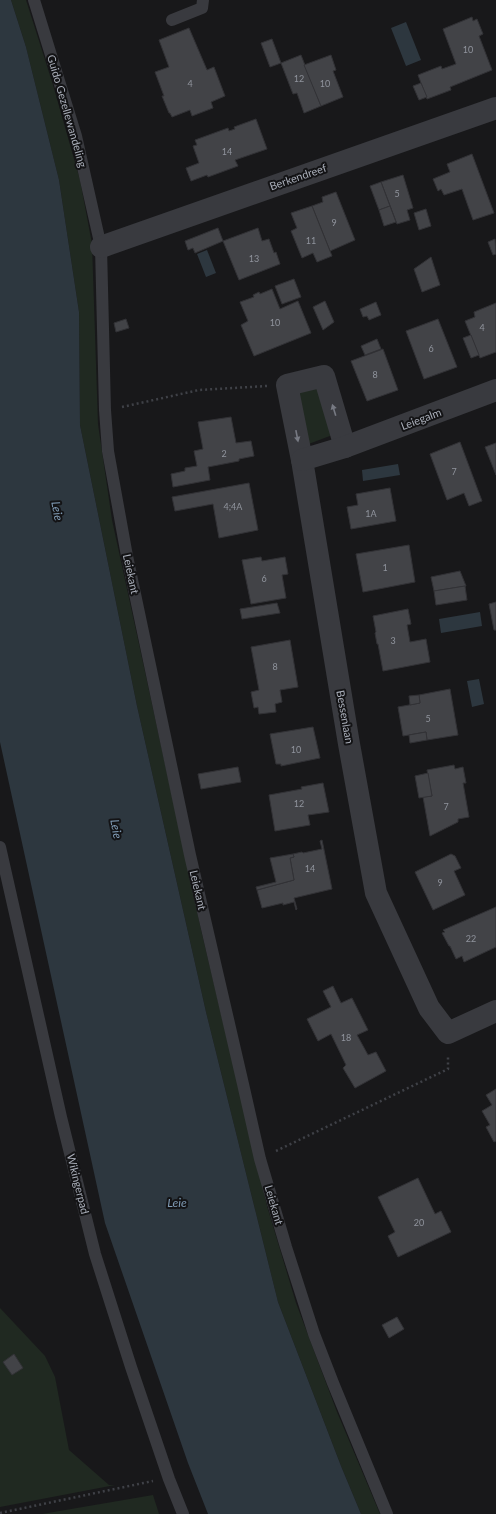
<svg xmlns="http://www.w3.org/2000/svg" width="496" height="1514" viewBox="0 0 496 1514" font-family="Lato,sans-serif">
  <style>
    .green { fill: #202921 }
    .water { fill: #2d373f }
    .building { fill: #424347; stroke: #323236 }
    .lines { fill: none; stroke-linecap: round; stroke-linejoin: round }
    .path { stroke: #3f4147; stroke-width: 2.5; stroke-dasharray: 2 3; stroke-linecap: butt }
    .service { stroke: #393a3f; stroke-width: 12 }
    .minor { stroke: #393a3f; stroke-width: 22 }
    .oneway { fill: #777a83 }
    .labels { text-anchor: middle; stroke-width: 4; stroke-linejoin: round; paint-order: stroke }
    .number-label { font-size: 9px; fill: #90949d }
    .street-label { font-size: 11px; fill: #aaafba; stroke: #131315 }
    .water-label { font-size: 12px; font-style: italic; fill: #809cb6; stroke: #131315 }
  </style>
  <rect width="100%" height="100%" fill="#18181a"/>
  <g class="green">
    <path d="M11,0H26L53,85L80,180L92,244L98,424L112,520L202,934L267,1206L296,1303L337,1412L380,1514H361L341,1466L278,1302L206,1012L137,706L80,425L79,312L59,180L26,47Z"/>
    <path d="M316,387L335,434L306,445L299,390Z"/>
    <path d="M0,1308L45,1356L55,1377L69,1450L109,1485H115L0,1507Z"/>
    <path d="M153,1495L159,1514H42Z"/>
  </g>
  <g class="water">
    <path d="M0,0H11L26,47L59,180L79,312L80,425L137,706L206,1012L278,1302L341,1466L361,1514H208L188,1463L105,1223L0,742Z"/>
    <path d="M406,22L421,60L406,66L391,28Z"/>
    <path d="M207,250L216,273L206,277L197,254Z"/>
    <path d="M398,464L400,475L363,481L362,470Z"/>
    <path d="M480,612L482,626L441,633L439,619Z"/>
    <path d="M479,679L484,704L472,707L467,681Z"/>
  </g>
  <g class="building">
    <path d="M472,17L473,21L477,19L483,34L479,36L492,70L450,87L451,90L427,99L418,75L441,66L442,69L456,64L443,29Z"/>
    <path d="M189,28L207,70L214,67L225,96L211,102L213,108L192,116L190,110L172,117L170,113H169L162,96H164L155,72L169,67L159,40Z"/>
    <path d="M272,39L281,63L270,67L261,43Z"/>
    <path d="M301,55L321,106L304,113L297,93L293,94L281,63Z"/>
    <path d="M331,55L336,70L333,71L343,97L321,106L304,65Z"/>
    <path d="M421,83L427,97L419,100L413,86Z"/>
    <path d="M256,119L267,149L235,160L238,166L208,177L207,175L191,181L186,168L199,163L193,146L197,145L195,140L228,128L229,131L235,129L234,127Z"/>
    <path d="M472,154L494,213L473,220L462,189L444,195L441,189L438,191L433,179L450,172L447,164Z"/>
    <path d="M403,175L413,208L407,210L410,220L397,224L381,182Z"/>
    <path d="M381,182L390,206L379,210L370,186Z"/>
    <path d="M336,192L355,240L330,251L312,206L323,202L322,197Z"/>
    <path d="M312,206L332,256L317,262L313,253L302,258L291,231L297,228L291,213Z"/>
    <path d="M390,206L396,222L384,226L379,210Z"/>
    <path d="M426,209L431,226L419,230L414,213Z"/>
    <path d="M218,228L223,241L195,253L193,248L188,250L185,241Z"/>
    <path d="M258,228L262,241L269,239L274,253L276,252L280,264L239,280L223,241Z"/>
    <path d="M495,239L496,254L493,255L488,242Z"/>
    <path d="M431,257L440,285L422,292L414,269Z"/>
    <path d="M294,279L301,297L282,304L275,286Z"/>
    <path d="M272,289L280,309L298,301L311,333L254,356L241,325L248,321L240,302L254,297L253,295L259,292L260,294Z"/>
    <path d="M325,301L334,322L323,330L313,307Z"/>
    <path d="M376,302L381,315L369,320L367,316L363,317L360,309Z"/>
    <path d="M496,303V352L480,358L465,321L475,317L474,312Z"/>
    <path d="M126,319L129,328L116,332L114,323Z"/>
    <path d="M438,319L457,367L424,379L406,331Z"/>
    <path d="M471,335L479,355L471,358L463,338Z"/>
    <path d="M377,339L381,349L365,355L361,346Z"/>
    <path d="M383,349L398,390L367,401L351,361Z"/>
    <path d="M231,417L236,443L251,441L254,456L239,459V461L208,467L210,480L173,487L171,474L185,471V468L197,466L194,451L203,449L198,422Z"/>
    <path d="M460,442L482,501L469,506L464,493L447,500L430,454Z"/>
    <path d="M496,443V475L485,447Z"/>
    <path d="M249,483L258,530L219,538L213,504L175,511L172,497Z"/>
    <path d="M390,488L396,521L351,529L347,507L358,505L356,494Z"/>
    <path d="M409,545L415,582L363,592L356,554Z"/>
    <path d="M261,557L262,561L285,557L288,574L282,575L286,598L251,604L242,560Z"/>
    <path d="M460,571L466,586L434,591L431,577Z"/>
    <path d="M465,586L467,600L436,605L434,591Z"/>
    <path d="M496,602V630H494L489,604Z"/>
    <path d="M277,603L280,613L242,619L240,609Z"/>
    <path d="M408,609L411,624L407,625L410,642L426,639L430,662L383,671L378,644H377L375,633L376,632L373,616Z"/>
    <path d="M290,640L298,687L280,690L282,702L275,704L276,712L259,714L258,707L254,708L251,692L259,690L251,647Z"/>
    <path d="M450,689L458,735L427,740L426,732L403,736L398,707L420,703L419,695Z"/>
    <path d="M419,695L420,703L410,705L409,696Z"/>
    <path d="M313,727L320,758L281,766V764H276L270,734Z"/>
    <path d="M426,732L427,740L410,743L409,735Z"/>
    <path d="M454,765L455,769L463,767L466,783H463L469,817L458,819V822L430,836L423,797L432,796L427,770Z"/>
    <path d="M238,767L241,782L201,789L198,774Z"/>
    <path d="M428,773L432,796L419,798L415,776Z"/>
    <path d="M323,783L329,812L308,815L310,825L275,831L269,795L302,789L301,787Z"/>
    <path d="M322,840L332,889L294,898L297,909L296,910L294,902L283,905V903L262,908L257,890L294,880L290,858L294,857L293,854L302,852L303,853L322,849L320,841Z"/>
    <path d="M293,854L294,857L290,858L294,880L257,890L256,887L276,882L270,858Z"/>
    <path d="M451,854L455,856L461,868L454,871L465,895L433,910L415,872Z"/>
    <path d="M496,907V947L464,962L462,956L456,959L450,946H449L442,933L445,932L443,930Z"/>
    <path d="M333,986L341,1003L352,998L368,1030L357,1035L368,1055L376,1052L386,1071L355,1088L343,1068L346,1065L331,1034L318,1041L307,1019L331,1007L323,991Z"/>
    <path d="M496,1089V1141L494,1142L486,1127L490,1125L482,1111L492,1105L486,1095Z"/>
    <path d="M418,1178L435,1214L441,1211L451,1232L398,1257L388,1236L395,1232L378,1197Z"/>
    <path d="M397,1317L404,1329L389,1338L382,1325Z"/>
    <path d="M14,1354L23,1368L12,1375L3,1362Z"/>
  </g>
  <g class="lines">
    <g class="path">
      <path d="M122,407L199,390L267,386"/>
      <path d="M276,1151L448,1069V1055"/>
      <path d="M0,1513L153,1481"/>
    </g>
    <g class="service">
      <path d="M34,0L76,136L101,247L105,410L108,451L127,556L190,855L243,1084L260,1159L286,1247L314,1334L333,1383L387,1514"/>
      <path d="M172,20L202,8L203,0"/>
      <path d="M0,847L61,1117L95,1254L131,1367L169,1479L183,1514"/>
    </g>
    <g class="minor">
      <path d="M101,247L496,108"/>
      <path d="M345,447L324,376L287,385L302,460L349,744L376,893L429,1008L448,1033L496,1011"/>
      <path d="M302,460L345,447L496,390"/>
    </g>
  </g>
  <defs><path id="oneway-solid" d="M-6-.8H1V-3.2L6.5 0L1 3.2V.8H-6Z"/></defs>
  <g class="oneway">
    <use href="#oneway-solid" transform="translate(334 410) rotate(-107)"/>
    <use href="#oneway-solid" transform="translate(297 436) rotate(79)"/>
  </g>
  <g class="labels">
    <g class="number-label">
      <text x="468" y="53">10</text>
      <text x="299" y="82">12</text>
      <text x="190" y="87">4</text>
      <text x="325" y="87">10</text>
      <text x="227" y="155">14</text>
      <text x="397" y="197">5</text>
      <text x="334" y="226">9</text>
      <text x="311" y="244">11</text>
      <text x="254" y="262">13</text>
      <text x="275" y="326">10</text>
      <text x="482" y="331">4</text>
      <text x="431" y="352">6</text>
      <text x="375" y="378">8</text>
      <text x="224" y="457">2</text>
      <text x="454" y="475">7</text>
      <text x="233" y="510">4;4A</text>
      <text x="371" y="517">1A</text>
      <text x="385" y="571">1</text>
      <text x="264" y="582">6</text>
      <text x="393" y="644">3</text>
      <text x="275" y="670">8</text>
      <text x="428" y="722">5</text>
      <text x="296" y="753">10</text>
      <text x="299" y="807">12</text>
      <text x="446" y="810">7</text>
      <text x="310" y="872">14</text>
      <text x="440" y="886">9</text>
      <text x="471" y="942">22</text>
      <text x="346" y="1041">18</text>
      <text x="419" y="1226">20</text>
    </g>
    <g class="street-label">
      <text transform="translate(67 111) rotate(74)" y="4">Guido Gezellewandeling</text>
      <text transform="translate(298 177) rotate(-19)" y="4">Berkendreef</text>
      <text transform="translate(421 419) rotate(-21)" y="4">Leiegalm</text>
      <text transform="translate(131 574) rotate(78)" y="4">Leiekant</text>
      <text transform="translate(345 717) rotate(80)" y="4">Bessenlaan</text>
      <text transform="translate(198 890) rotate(77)" y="4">Leiekant</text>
      <text transform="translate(78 1184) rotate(76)" y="4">Wikingerpad</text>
      <text transform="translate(274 1205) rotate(74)" y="4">Leiekant</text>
    </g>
    <g class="water-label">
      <text transform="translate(57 511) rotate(79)" y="4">Leie</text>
      <text transform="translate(116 829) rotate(79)" y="4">Leie</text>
      <text x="177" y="1207">Leie</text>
    </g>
  </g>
</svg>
